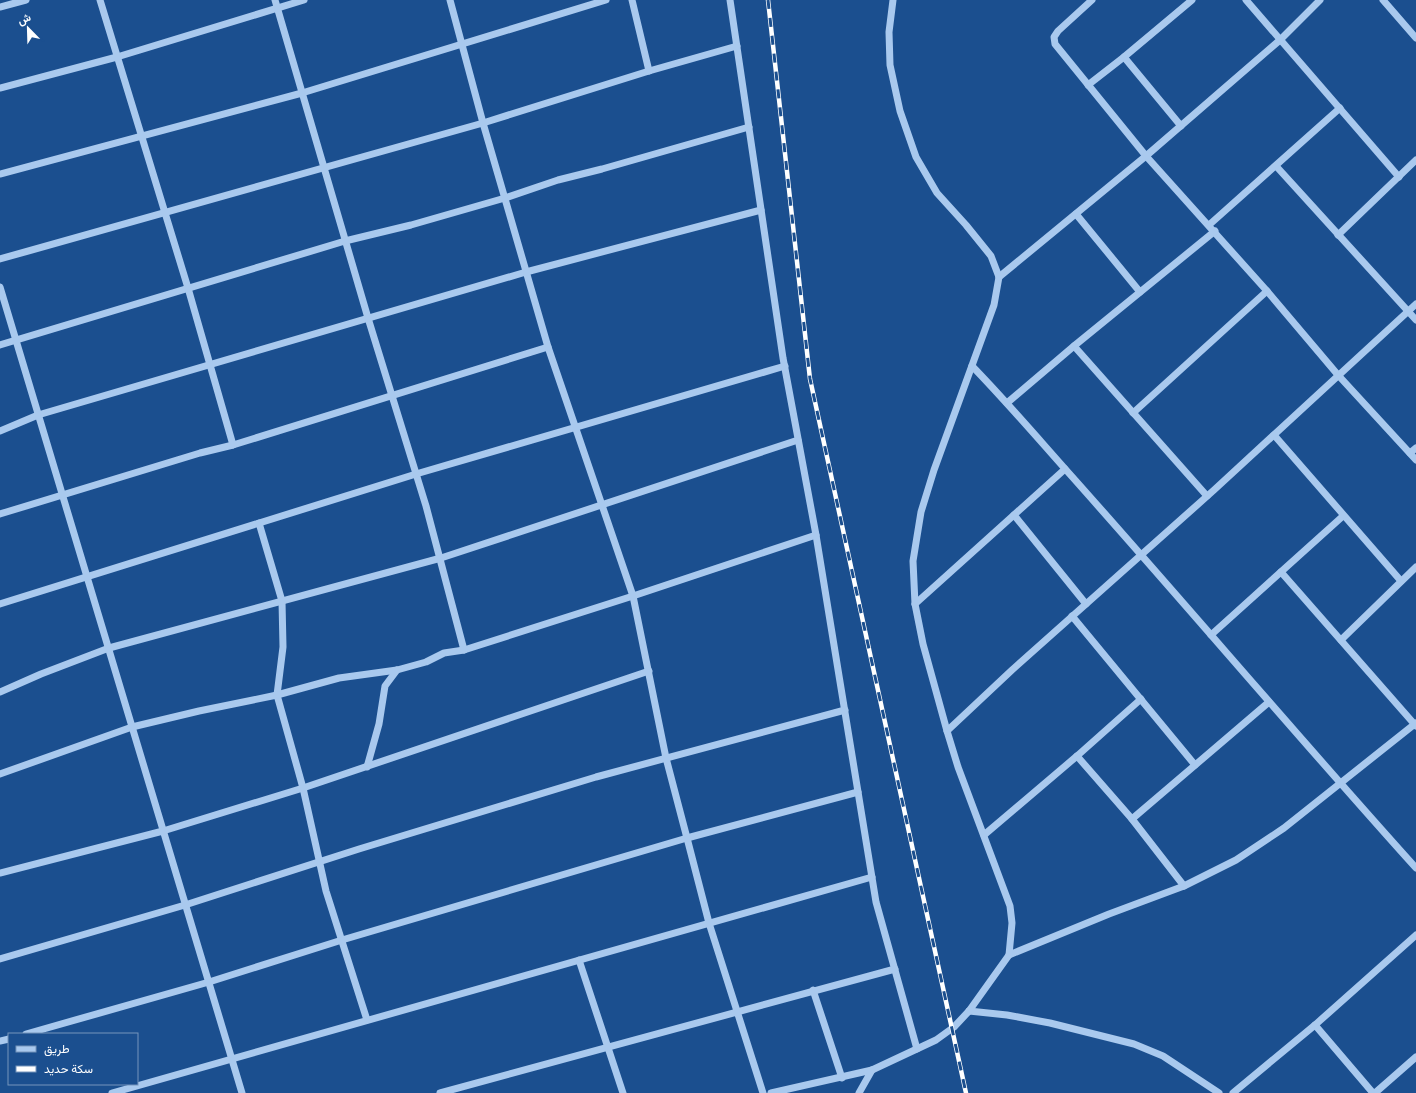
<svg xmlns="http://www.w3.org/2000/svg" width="1416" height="1093" viewBox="0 0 1416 1093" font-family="'Exo 2',Vazirmatn,sans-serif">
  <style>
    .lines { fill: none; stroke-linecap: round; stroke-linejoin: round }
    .minor { stroke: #a9c9ee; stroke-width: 7 }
    .rail-casing { stroke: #fff; stroke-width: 4.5 }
    .rail { stroke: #1b4f8f; stroke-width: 3; stroke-dasharray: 9; stroke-linecap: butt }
  </style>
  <rect width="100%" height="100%" fill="#1b4f8f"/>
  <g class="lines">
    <g class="minor">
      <path d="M100,0L188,288L233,445"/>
      <path d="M275,0L368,318L426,506L464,650"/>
      <path d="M450,0L483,123L548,347L633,596L666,758L687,838L709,923L763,1093"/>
      <path d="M632,0L649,71"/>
      <path d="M730,0L783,358L816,535L876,902L917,1049"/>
      <path d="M893,0L889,32L890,65L900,111L916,157L937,193L966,225L991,256L999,277L994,305L934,470L921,512L913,561L915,604L923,644L947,731"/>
      <path d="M1092,0L1058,31L1054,37L1055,44L1146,156L1267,291L1338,375L1416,460"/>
      <path d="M1246,0L1399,177"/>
      <path d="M1383,0L1416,38"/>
      <path d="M0,7L26,0"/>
      <path d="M1124,57L1181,126"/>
      <path d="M1088,85L1124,57L1192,0"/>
      <path d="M0,88L117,57L304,0"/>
      <path d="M1276,166L1416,320"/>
      <path d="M0,174L302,93L606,0"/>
      <path d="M1076,214L1140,292"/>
      <path d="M1209,225L1340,108"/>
      <path d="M1338,235L1416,160"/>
      <path d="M0,259L483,123L649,71L737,46"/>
      <path d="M999,277L1146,156L1280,40L1320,0"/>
      <path d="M0,287L242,1093"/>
      <path d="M0,345L345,241L411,225L505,198L558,180L602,169L749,127"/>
      <path d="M1074,346L1207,496"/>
      <path d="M972,366C1005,400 1035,435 1067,471C1184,602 1298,737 1416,868"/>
      <path d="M1007,403L1074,346L1215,231"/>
      <path d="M1133,413L1267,291"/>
      <path d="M0,431L38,415L526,272L761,210"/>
      <path d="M1274,435L1401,581"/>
      <path d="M1410,453L1416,448"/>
      <path d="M0,514L200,453L233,445L548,347"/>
      <path d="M1014,515L1086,604"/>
      <path d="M259,523L282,601L283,647L277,695L303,788L326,891L367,1020"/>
      <path d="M1281,572L1416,726"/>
      <path d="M0,604L416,474L785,366"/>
      <path d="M915,604L1065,469"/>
      <path d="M1072,616L1195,765"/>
      <path d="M1211,635L1343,516"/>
      <path d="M1341,640L1416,567"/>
      <path d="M0,692L41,674L109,648L441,558L798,440"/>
      <path d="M1077,756L1132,819L1184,886"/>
      <path d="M367,767L379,724L385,686L397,670"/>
      <path d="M0,774L132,727L199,711L277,695L339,678L397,670L426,662L444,653L464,650L633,596L816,535"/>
      <path d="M1132,819L1269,702"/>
      <path d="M984,835L1077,756L1141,699"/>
      <path d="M0,873L163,831L303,788L649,671"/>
      <path d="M1009,955L1109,914L1184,886L1236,860L1284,828L1416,723"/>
      <path d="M0,959L185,905L359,849L596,777L845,710"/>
      <path d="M579,960L623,1093"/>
      <path d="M813,990L842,1078"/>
      <path d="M969,1011L1007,1015L1050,1023L1134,1044L1163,1056L1219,1093"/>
      <path d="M1315,1025L1373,1093"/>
      <path d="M26,1034L209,982L342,940L687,838L858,792"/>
      <path d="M0,1041L9,1039"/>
      <path d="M112,1093L872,877"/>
      <path d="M440,1093L895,969"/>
      <path d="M771,1093L872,1070L936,1040L954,1027L969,1011L1009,955L1012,923L1010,906L958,767L947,731L1012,670L1214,490L1416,304"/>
      <path d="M859,1093L872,1070"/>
      <path d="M1233,1093L1315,1025L1416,935"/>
      <path d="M1375,1093L1416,1057"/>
    </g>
    <g class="rail-casing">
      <path id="rail" d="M768,0L810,379L966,1093"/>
    </g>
    <use href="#rail" class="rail"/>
  </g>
  <rect x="8" y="1033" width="130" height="52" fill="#1b4f8f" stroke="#7695bc"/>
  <rect x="16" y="1046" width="20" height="6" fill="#a9c9ee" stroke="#7695bc"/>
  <text x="44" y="1053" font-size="12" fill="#ffffff">طريق</text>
  <rect x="16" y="1066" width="20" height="6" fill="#ffffff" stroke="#7695bc"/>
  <text x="44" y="1073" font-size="12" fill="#ffffff">سكة حديد</text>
  <g transform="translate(28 28) rotate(337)" stroke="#1b4f8f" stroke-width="3" paint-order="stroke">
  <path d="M0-3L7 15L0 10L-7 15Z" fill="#ffffff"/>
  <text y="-6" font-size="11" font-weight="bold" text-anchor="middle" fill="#ffffff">ش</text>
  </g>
</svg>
